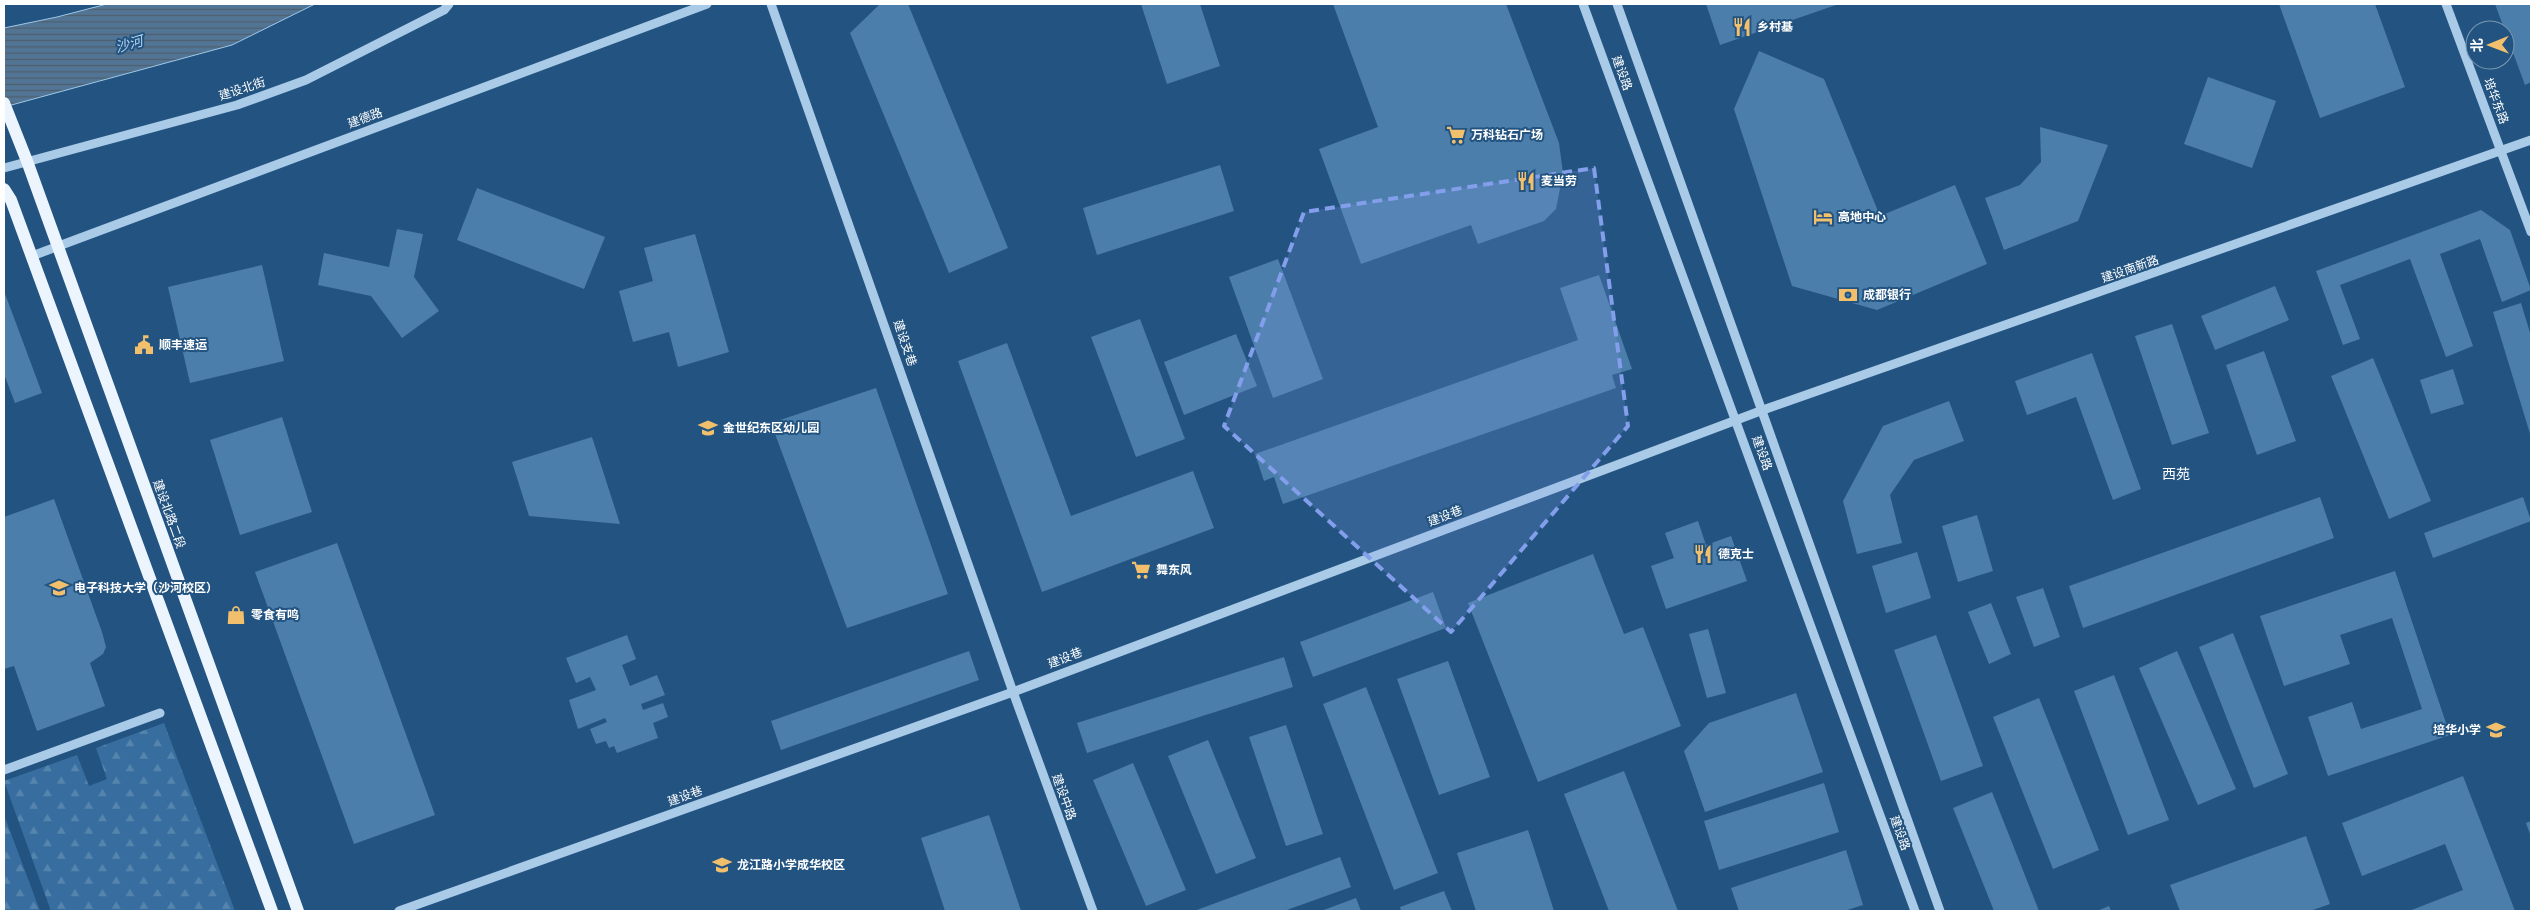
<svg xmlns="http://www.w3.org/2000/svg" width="2535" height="915" viewBox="0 0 2535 915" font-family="Barlow,'Noto Sans SC',sans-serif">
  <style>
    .forest { fill: url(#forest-firs) }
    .water { fill: url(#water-rules); stroke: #9ec7e8 }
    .building { fill: #4b7eaa }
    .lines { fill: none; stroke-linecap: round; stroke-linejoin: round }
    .minor { stroke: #aacbe7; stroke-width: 9 }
    .major { stroke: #ecf4fd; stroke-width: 12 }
    .marked { fill: #839eea; fill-opacity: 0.2; stroke: #839eea; stroke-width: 4; stroke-dasharray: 10 6; stroke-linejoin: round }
    .labels { text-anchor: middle; stroke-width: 4; stroke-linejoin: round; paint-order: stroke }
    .poi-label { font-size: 12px; font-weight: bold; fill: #fff; stroke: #235481; text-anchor: start }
    .street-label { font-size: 12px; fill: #fff; stroke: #235481 }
    .water-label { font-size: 14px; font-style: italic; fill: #b6d5ef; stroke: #235481 }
    .neighbourhood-label { font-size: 14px; fill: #fff; stroke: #235481 }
  </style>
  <defs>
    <pattern id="forest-firs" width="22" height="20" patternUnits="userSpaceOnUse" patternTransform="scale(1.25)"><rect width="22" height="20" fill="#376e9f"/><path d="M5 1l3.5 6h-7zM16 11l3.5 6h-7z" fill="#5584ad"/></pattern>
    <pattern id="water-rules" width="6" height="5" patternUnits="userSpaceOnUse" patternTransform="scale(1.25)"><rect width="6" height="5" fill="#527595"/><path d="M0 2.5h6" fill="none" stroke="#4f5e6d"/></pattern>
  </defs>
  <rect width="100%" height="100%" fill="#235481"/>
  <g class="forest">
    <path d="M164,723L235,911H51L4,781L77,755L89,786L107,779L96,748Z"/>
    <path d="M4,815L40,911H4Z"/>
  </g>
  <path class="water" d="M107,4H315L232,45L4,107V28L57,17Z"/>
  <g class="building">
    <path d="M880,4H908L1008,248L949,273L850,33Z"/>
    <path d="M1141,4H1200L1220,66L1167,84Z"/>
    <path d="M1333,4H1506L1559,143L1563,173L1556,209L1544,221L1478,244L1471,225L1361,264L1319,149L1378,127Z"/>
    <path d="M1706,4H1836V5L1720,45Z"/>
    <path d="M2279,4H2375L2405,87L2320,118Z"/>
    <path d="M2495,4H2531V82L2525,85Z"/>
    <path d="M1759,51L1824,79L1880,216L1955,185L1987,264L1877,310L1792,286L1734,109Z"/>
    <path d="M2208,77L2276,101L2252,168L2184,144Z"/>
    <path d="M2040,127L2108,145L2078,221L2004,250L1985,198L2020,185L2041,162Z"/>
    <path d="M1220,165L1234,211L1097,255L1083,208Z"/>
    <path d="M477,188L605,237L584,289L457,240Z"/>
    <path d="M2481,210L2510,230L2531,290L2502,302L2480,239L2440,254L2473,346L2446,357L2410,259L2340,285L2360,339L2343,345L2316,271Z"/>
    <path d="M397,229L423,234L414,277L439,311L402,338L371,296L318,285L324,253L389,267Z"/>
    <path d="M695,234L729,352L678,367L669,332L633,342L619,291L653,281L644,248Z"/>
    <path d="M1278,259L1323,379L1273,398L1229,277Z"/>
    <path d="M262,265L284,361L190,383L168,287Z"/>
    <path d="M1599,275L1632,369L1612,375L1616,388L1283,504L1274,477L1264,481L1255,454L1578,340L1560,288Z"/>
    <path d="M2275,286L2289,320L2215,350L2201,316Z"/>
    <path d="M4,291L42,393L15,403L4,374Z"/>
    <path d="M2521,303L2531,336V437L2493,312Z"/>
    <path d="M1140,319L1185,439L1136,457L1091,337Z"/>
    <path d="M2172,324L2209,433L2172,445L2135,336Z"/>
    <path d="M1236,334L1257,386L1184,415L1164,362Z"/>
    <path d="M1007,343L1071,516L1193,471L1214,528L1042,592L958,361Z"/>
    <path d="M2264,351L2296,441L2257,455L2226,365Z"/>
    <path d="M2092,353L2141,489L2113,500L2076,397L2027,415L2015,381Z"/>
    <path d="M2373,358L2431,501L2389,519L2331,376Z"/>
    <path d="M2453,369L2464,404L2431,414L2420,380Z"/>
    <path d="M876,388L948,594L847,628L771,423Z"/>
    <path d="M1949,401L1964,441L1914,460L1890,495L1902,543L1857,554L1843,501L1883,426Z"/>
    <path d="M282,417L312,512L240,535L210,440Z"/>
    <path d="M592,437L620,524L529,516L512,462Z"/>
    <path d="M2320,497L2334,538L2083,628L2069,586Z"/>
    <path d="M2523,497L2531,521L2433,558L2424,533Z"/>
    <path d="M54,499L102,632L106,647L103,654L90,663L105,706L37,731L14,666L4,669V517Z"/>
    <path d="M1977,515L1993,571L1958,582L1942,526Z"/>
    <path d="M1698,521L1706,545L1731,536L1747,581L1666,609L1651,566L1674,558L1665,533Z"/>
    <path d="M337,543L435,815L354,844L255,572Z"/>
    <path d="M1917,552L1931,598L1886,613L1872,566Z"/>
    <path d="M1593,554L1624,634L1643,627L1681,726L1538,782L1468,603Z"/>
    <path d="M2395,571L2450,735L2328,776L2308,717L2352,702L2361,729L2422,709L2392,618L2340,635L2350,664L2284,686L2260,616Z"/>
    <path d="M2043,588L2060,637L2034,647L2016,597Z"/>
    <path d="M1433,592L1446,628L1313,677L1300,642Z"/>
    <path d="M1991,603L2011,654L1989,664L1968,612Z"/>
    <path d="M1708,629L1726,693L1707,698L1689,634Z"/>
    <path d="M2233,633L2288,774L2254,788L2199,647Z"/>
    <path d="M627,635L636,659L622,665L630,686L657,675L665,695L641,704L643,710L663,703L668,717L653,723L658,738L617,753L614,746L609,748L606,741L596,744L590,729L607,722L605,718L578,729L569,700L596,690L590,677L576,683L566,658Z"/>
    <path d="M1936,635L1983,766L1941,781L1894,650Z"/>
    <path d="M969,651L979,680L781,750L771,721Z"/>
    <path d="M2177,651L2236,789L2198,805L2139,668Z"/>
    <path d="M1284,657L1293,687L1087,753L1077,723Z"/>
    <path d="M1448,661L1490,777L1439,795L1397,679Z"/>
    <path d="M2114,675L2169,820L2128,835L2074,691Z"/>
    <path d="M1366,687L1438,873L1394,890L1323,704Z"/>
    <path d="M1796,693L1823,772L1705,812L1684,751L1709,723Z"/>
    <path d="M2039,698L2099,850L2053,869L1993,717Z"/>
    <path d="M1286,725L1323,834L1286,846L1249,737Z"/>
    <path d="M1208,740L1256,858L1216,874L1168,756Z"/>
    <path d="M1133,763L1186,890L1146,906L1093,780Z"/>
    <path d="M1624,771L1678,911H1609L1564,794Z"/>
    <path d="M2463,776L2515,911H2409L2463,890L2445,844L2362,876L2342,823Z"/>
    <path d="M1824,783L1839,832L1719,870L1704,821Z"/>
    <path d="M1992,792L2039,911H1994L1953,808Z"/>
    <path d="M989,815L1021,911H945L921,838Z"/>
    <path d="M2531,821V837L2526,823Z"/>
    <path d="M1528,830L1554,911H1476L1457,853Z"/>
    <path d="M2306,836L2330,904L2310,911H2180L2170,885Z"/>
    <path d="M1846,850L1863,905L1844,911H1739L1731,888Z"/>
    <path d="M1340,857L1351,887L1284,911H1194Z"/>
    <path d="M1444,891L1452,911H1401L1400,907Z"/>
    <path d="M1356,898L1361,911H1321Z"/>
    <path d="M2109,906L2111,911H2097Z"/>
  </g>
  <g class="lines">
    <g class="minor">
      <path d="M771,4L1013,692L1093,911"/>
      <path d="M1583,4L1915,911"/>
      <path d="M1617,4L1940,911"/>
      <path d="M2446,4L2531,232"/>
      <path d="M4,168L237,105L306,80L444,10L449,4"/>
      <path d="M32,256L707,4"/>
      <path d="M4,770L160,713"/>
      <path d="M399,911L1013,692L1763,410L2531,140"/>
    </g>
    <g class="major">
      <path d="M4,103L27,161L298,911"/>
      <path d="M4,189L11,200L272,911"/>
    </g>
  </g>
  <path class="marked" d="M1594,168L1628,426L1451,632L1224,426L1304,212Z"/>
  <defs>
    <g id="restaurant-bare" transform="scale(1.5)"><path d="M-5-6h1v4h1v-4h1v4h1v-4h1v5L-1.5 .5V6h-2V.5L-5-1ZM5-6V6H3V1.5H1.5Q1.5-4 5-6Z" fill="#f2c06d" stroke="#235481" stroke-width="2.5" paint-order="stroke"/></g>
    <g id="supermarket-bare" transform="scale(1.5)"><path d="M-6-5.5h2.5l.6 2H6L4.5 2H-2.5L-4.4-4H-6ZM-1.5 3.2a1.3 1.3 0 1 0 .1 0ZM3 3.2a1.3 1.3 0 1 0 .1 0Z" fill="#f2c06d" stroke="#235481" stroke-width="2.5" paint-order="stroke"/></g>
    <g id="hotel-bare" transform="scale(1.5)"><path d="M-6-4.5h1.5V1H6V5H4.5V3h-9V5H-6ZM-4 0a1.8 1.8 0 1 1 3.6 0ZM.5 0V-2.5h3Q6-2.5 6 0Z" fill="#f2c06d" stroke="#235481" stroke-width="2.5" paint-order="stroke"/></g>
    <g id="bank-bare" transform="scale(1.5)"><path d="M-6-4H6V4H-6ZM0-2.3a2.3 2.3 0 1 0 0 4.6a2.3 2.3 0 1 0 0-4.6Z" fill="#f2c06d" stroke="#235481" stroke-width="2.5" paint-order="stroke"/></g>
    <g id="civic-bare" transform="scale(1.5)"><path d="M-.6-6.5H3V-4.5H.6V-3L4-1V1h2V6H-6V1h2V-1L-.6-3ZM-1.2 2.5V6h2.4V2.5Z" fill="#f2c06d" stroke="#235481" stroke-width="2.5" paint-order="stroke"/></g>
    <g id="school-bare" transform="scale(1.5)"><path d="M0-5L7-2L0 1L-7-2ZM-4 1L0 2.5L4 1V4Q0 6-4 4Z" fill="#f2c06d" stroke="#235481" stroke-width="2.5" paint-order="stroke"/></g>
    <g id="university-bare" transform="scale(1.5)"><path d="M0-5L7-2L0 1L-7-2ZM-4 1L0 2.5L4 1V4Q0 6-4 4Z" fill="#f2c06d" stroke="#235481" stroke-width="2.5" paint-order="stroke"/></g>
    <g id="shop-bare" transform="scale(1.5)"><path d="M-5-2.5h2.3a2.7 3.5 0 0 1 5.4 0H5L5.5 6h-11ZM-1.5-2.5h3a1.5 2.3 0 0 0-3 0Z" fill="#f2c06d" stroke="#235481" stroke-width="2.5" paint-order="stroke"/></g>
  </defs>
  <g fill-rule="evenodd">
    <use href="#restaurant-bare" x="1742" y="27"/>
    <use href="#supermarket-bare" x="1456" y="135"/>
    <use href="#restaurant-bare" x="1526" y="181"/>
    <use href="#hotel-bare" x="1823" y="217"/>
    <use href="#bank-bare" x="1848" y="295"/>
    <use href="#civic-bare" x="144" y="345"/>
    <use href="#school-bare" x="708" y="428"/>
    <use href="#restaurant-bare" x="1703" y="554"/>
    <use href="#supermarket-bare" x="1141" y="570"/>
    <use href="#university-bare" x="59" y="588"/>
    <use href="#shop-bare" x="236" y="615"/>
    <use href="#school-bare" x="2496" y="730"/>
    <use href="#school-bare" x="722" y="865"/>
  </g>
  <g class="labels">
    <g class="poi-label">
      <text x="1757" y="31">乡村基</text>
      <text x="1471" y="139">万科钻石广场</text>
      <text x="1541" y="185">麦当劳</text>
      <text x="1838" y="221">高地中心</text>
      <text x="1863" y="299">成都银行</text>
      <text x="159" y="349">顺丰速运</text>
      <text x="723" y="432">金世纪东区幼儿园</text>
      <text x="1718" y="558">德克士</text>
      <text x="1156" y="574">舞东风</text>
      <text x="74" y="592">电子科技大学（沙河校区）</text>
      <text x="251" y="619">零食有鸣</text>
      <text x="2481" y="734" text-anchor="end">培华小学</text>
      <text x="737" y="869">龙江路小学成华校区</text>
    </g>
    <g class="street-label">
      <text transform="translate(1622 73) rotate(70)" y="4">建设路</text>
      <text transform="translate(242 89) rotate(-18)" y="4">建设北街</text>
      <text transform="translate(2496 101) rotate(69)" y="4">培华东路</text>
      <text transform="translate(365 118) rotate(-20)" y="4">建德路</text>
      <text transform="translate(2130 269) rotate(-19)" y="4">建设南新路</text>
      <text transform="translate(905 343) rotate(71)" y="4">建设支巷</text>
      <text transform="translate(1762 453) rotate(70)" y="4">建设路</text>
      <text transform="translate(169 514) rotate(70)" y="4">建设北路二段</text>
      <text transform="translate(1445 516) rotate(-21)" y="4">建设巷</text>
      <text transform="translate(1065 658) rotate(-21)" y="4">建设巷</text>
      <text transform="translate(685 796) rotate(-20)" y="4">建设巷</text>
      <text transform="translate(1064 797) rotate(70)" y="4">建设中路</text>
      <text transform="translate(1900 833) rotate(70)" y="4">建设路</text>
    </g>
    <g class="water-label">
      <text transform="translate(129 44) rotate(-15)" y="5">沙河</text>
    </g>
    <g class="neighbourhood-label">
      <text x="2176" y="479">西苑</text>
    </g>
  </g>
  <rect width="2535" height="915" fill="none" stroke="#ffffff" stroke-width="10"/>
  <g transform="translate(2490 45) rotate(269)"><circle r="24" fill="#235481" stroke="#7b98b3"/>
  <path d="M0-4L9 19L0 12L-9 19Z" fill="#f2c06d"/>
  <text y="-8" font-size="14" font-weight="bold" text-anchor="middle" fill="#ffffff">北</text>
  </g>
</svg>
